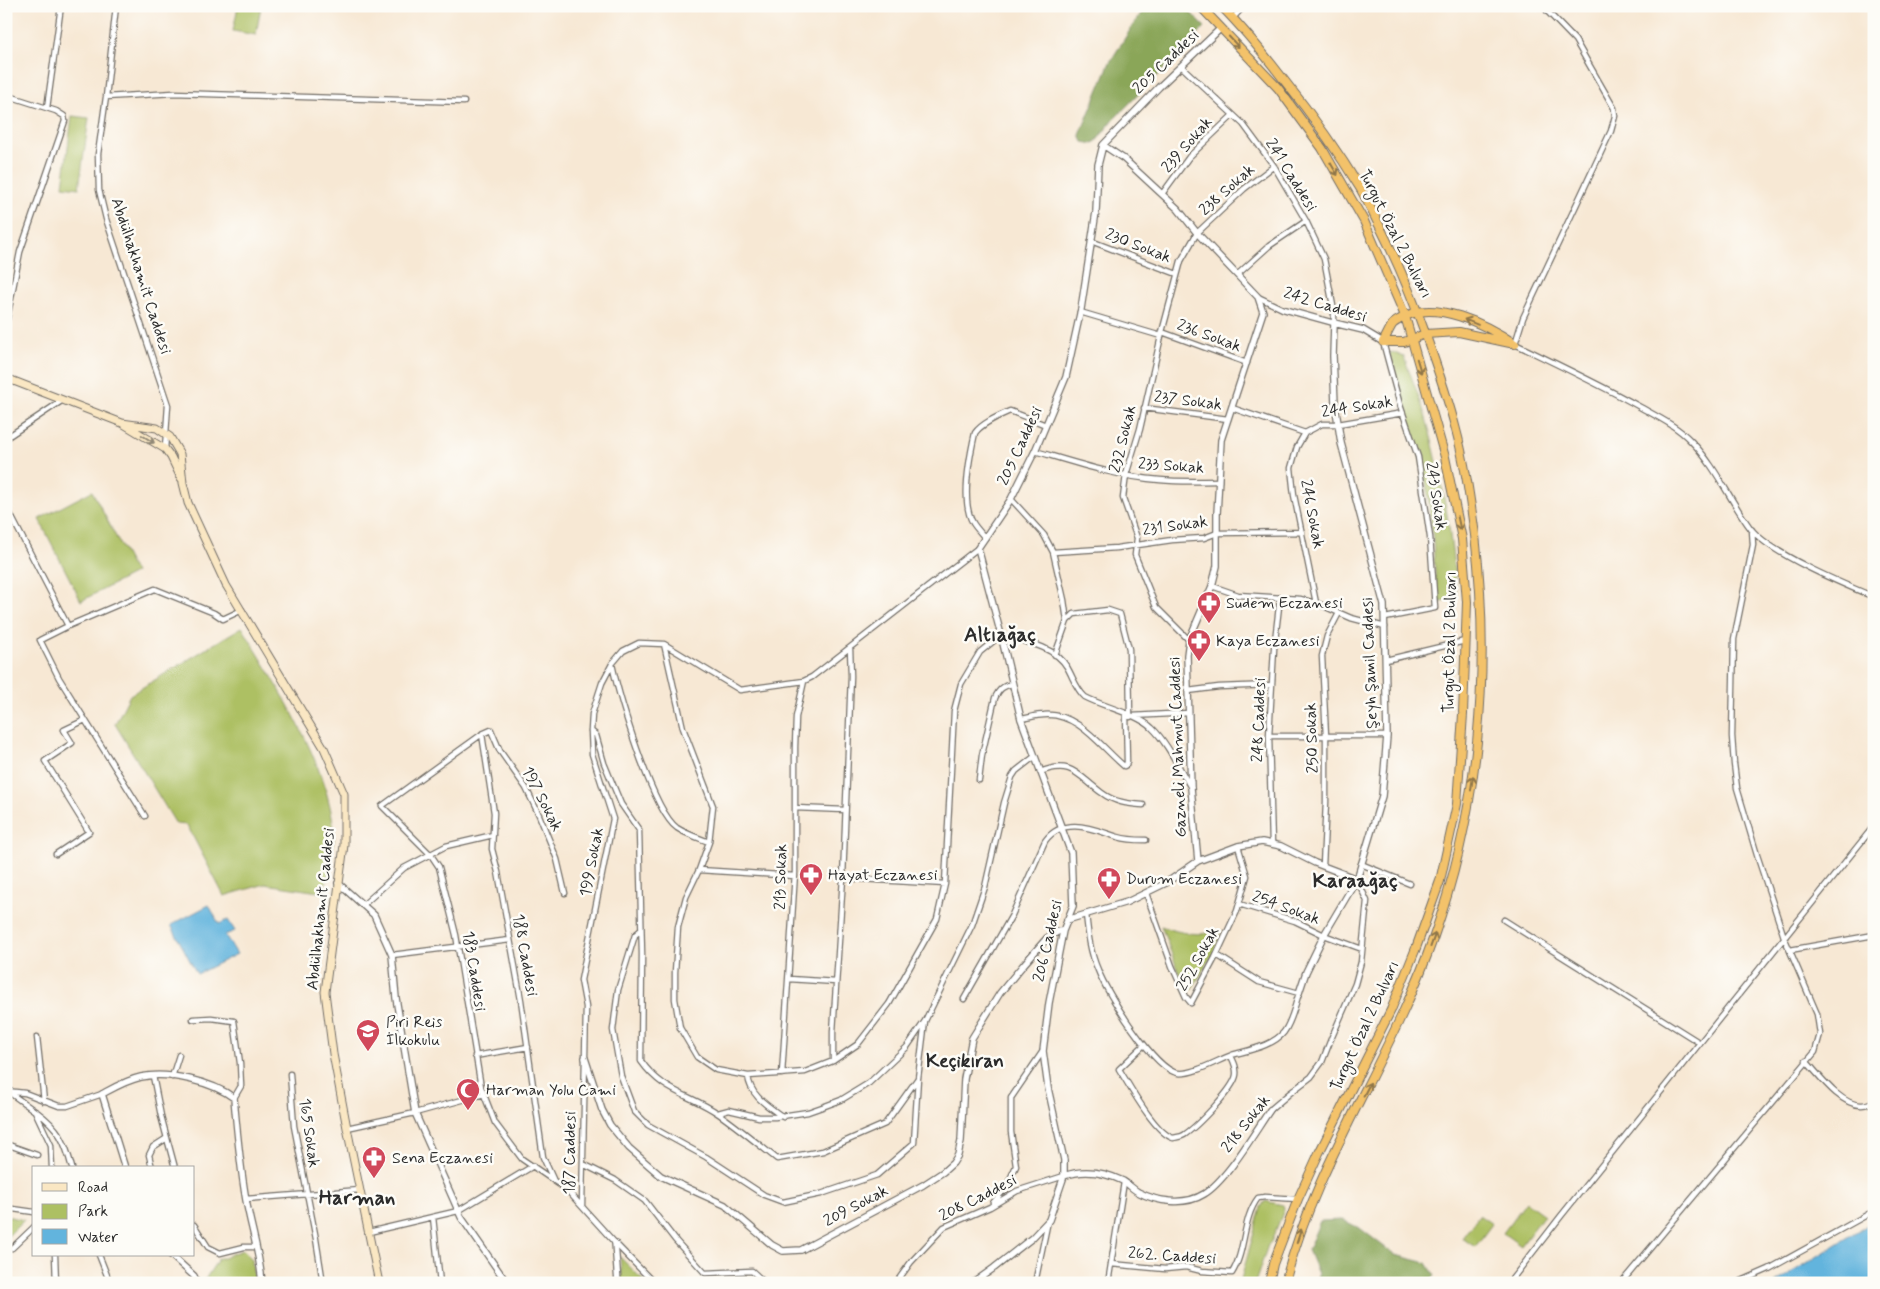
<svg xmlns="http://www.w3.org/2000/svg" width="1880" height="1289" font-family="Mynerve,sans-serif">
<rect width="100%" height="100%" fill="#fdfcf7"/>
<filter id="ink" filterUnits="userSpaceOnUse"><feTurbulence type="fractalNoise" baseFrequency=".02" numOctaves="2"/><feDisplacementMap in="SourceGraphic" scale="10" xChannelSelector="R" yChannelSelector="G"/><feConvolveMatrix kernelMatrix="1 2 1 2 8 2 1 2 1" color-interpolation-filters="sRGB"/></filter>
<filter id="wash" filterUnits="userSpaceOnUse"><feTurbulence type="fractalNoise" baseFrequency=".0096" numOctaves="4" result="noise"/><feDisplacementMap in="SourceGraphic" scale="20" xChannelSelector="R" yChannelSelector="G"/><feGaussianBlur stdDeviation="1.12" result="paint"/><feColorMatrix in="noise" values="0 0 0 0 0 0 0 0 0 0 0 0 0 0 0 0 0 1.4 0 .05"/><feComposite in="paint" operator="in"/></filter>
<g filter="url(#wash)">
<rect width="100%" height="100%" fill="#f7e8d4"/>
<!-- green -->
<path fill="#adc063" stroke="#6c7647" d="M238,6h23l-5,29 -23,-4z
M72,116l17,2 -10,70 -16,-2z
M1392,352l12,5c7,20 16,41 22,61 17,60 26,120 31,181l-20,4c-3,-41 -4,-84 -12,-125 -9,-42 -24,-83 -36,-124z
M92,491l43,82 -54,28 -42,-82z
M242,627c35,58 86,137 92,204 1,9 -2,18 -3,27 -2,15 -1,22 -12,34l-54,-8 -41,12 -37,-71 -11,-1 -61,-100 15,-29z
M1161,926c20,8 39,10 60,5l-9,25 -20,33 -4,1 -3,-1z
M1265,1201l18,4 1,5 -13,32 -3,3 -13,38h-15l21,-76z
M1526,1202l18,13 -23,31 -18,-13z
M1479,1215l13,9 -17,23 -13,-9z
M6,1216l18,4 -18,18z
M243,1250l9,9 2,24h-48l-2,-2 15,-23h5l9,-5z
M620,1257l26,26h-24z"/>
<!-- forest -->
<path fill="#8aa659" stroke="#5a6842" d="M1147,6h37l21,21 -92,93 -19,24 -11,-2 -3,-7 30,-73 25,-40z
M1343,1220l18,9 34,26 32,8 8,13 -7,7h-111l1,-9 -10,-24 12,-29z"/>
<!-- water -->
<path fill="#62b4dd" stroke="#467084" d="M209,905l10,19 9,-4 7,11 -10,4 12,19 -40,20 -26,-49z
M1874,1221v62h-99z"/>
</g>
<g filter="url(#ink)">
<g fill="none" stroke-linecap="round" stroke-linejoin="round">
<!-- minor casing -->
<g stroke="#726d66" stroke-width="7">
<path id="minor" d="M116,6l-10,91 -8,57 1,36 7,29 62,186 -3,44
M1545,6l2,5 28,29 39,68 1,8 -4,15 -88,187 -8,26c42,20 84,40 125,63 18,10 37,19 51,34 25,25 39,60 60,88 20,25 92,55 123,68
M1233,18l11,-12
M1181,66l62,58 31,42 32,55 18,38 10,52v12l-51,-14 -25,-12
M6,95l50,16 8,5 1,5 -45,131 -14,72
M106,97l68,-4 290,9
M47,108l14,-102
M1162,194l27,-37 44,-42
M1091,241l86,33
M1237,275l32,-29 37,-25
M1080,312l81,24
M1162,332l85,31
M1383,342l17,63 18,52 12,80 5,71 -50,10
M1144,408l84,11
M1232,408l73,25
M6,438l57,-38
M1035,451c41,12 83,26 125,29 20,2 39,1 59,1
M1011,499l33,36 9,17 11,48 3,21 -12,34
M6,506l62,120 87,-37 59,24 9,6 19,-9
M985,538c-4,-5 -9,-10 -12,-15 -13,-21 -3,-68 2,-90 7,-10 24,-17 35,-22l36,14
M1053,552l64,-4 55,-8 32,-2 13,-5 85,-1
M1212,586l26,9 62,4 19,5 32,14 34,9
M1316,603l-22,-108 -3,-27 6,-21 8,-14 17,-9h16l65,-11
M1067,621l7,-7 34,-4 12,4 9,35 1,68
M68,626l-28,14 19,38 86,138
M1189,640l-33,-33 -21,-52 2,-17 -14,-40 3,-23 14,-46 22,-97 19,-71 16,-28 47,-44 30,-23
M664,644l19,84 30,78 -4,36 -10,28 -13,27 -8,30 -3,45v27l5,29 17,29 19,13 32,6 57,-4 28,-11 25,-17 31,-40 48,-85 8,-35 9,-173 7,-27 19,-32 21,-17c22,6 54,11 66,32 6,10 9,22 18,30 19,10 53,17 67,31 15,14 27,40 38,58
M1386,660l79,-19
M612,664c7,32 40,146 65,164 9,6 22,10 32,14
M1188,691l31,-4 53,-2
M1132,716l57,-3
M1021,719c7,-1 15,-4 23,-4 34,-3 57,32 80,51l2,-1 1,-3 -1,-48
M591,731l5,4 8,28 17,41 18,26 3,124 -1,107c22,32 49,33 78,53 20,14 39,30 58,45l46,-8 62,-27 33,-46
M482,734l12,79 -2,36 6,23 23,128 22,157 10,22
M1269,736h118
M1040,772c32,-13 38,4 62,21 12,9 26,11 41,12
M979,780l3,-25 13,-57c4,-9 8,-12 17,-14
M795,808l50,2
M1272,844l-3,-108 5,-87 6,-51
M56,854l33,-22 -44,-71 27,-18 -8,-13 21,-10
M1361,864l49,20
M1323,866l3,-64v-66l-4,-80 5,-20 12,-23
M699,870l96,6
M843,878l102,6
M565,893l-8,-34 -18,-44 -13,-27 -26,-37 -9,-21 -9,4 -100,72 49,49 8,12 17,68 25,152 14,36 27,36 44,30 49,54 39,40
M1146,893l26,73 14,31 5,6 24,-45 22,-47 10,-35 -9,-30
M1239,904l56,17 29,14 38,14
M363,905l41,-37 42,-22 47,-11
M1086,914c2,19 4,38 12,56 8,22 57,101 80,103 15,2 40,-13 54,-18 17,-5 41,-9 52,-23 8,-11 11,-27 15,-39l-40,-11 -42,-27
M1504,920l196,123
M641,930l-6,5 -17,55 -5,40 8,46 13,35 14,14 58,32 58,38 19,7 38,-8 56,-19 37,-32 4,-65 7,-57
M1790,950l84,-15
M392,955l118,-15
M789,979l47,3
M964,999l48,-84 33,-74c19,-26 50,-11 73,-4 9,3 19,3 28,3
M193,1019l18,-1 23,3 6,42 1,23 -7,12
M37,1037l7,64
M1144,1045l-25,24c10,16 36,64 54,69 4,-1 8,-1 11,-3 12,-8 50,-46 52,-60 1,-7 -2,-13 -5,-19
M475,1056l53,-9
M833,1061v-29l10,-154 8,-202 -1,-28
M1806,1061c13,14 35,45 56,44 4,0 8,-2 12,-3
M290,1074l4,52 22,113 7,44
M782,1074l13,-201v-126l1,-30 8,-36
M153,1076l8,40 14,52
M748,1076c2,20 20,30 35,41
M172,1077l7,-22
M6,1091l19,2 34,13h8l35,-12
M10,1093l25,18 16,34 1,23
M1270,1110l20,-17 21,-16 11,-15 9,-23 24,-55 6,-22 6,-61 -10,-22
M37,1112c22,16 28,29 35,56
M718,1113l11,-3 30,7h16l33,-5 17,-6 16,-6 28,-17 38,-36 18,-26 47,-96 13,-38 19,-84 8,-26 4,-6 18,-14
M347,1128l68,-15 69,-19
M6,1144l31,11
M583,1164l32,16 30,21 31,40 29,32 47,-2 13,12
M152,1168l-3,-13 4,-8 14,-9
M246,1199l114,-9
M993,1203l14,-17 9,-20 -5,-34v-34l32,-47
M582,1206l4,-199 -5,-27 32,-161 -21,-65 -1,-23 1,-17 10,-31 10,-19 11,-13 16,-8 25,1 76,46 64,-9 8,-4 166,-129
M6,1208l28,4
M433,1217l7,66
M194,1225l14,22 12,6 24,-6h11
M369,1232l89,-21 75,-45
M6,1249l6,-1 22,-21
M55,1255l1,28
M99,1255l11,28
M1111,1264l54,5 21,-2 16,4 30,2c14,-22 10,-54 26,-75l7,-1 33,2
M896,1283l15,-21 33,-35 46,-20 27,-16 47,-15
M1035,1283l13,-62
M1108,1283l16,-101
M1509,1283l52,-67 313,-390
M1621,1283l194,-231 5,-18 -3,-20 -33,-77 -27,-82 -20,-67 -3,-24 -2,-28 2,-97 19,-94 -1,-15
M1737,1283l32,-14 105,-58"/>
</g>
<!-- tertiary casing -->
<g stroke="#726d66" stroke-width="8">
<path id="tertiary" d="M1103,145l21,14 54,50 19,24 61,64 5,15 -42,128 -4,74v52l-5,20 -23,54 -2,15 4,133 7,73
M338,883l36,32 18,40 4,43 19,115 46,104 46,66
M1067,920l60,-18 39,-19 32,-22 40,-15 24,-4 19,4 34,17 42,16
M1299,993l7,-21 18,-37 33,-56 25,-83 5,-60 -3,-131 -43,-162 -6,-39 -2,-48 1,-33 29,7 20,12
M585,1058l17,52 8,15 19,23 32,28 64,29 47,40 11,6 18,-1 122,-65 20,-13 10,-9 5,-8 3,-14 3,-62 8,-41 28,-45 24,-29 23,-26 12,-7h4
M125,1168l-23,-74c13,-7 25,-14 39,-17 27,-6 72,5 93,21 3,34 6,68 12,102 5,28 14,55 16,83
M1064,1176c19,-7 40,-4 59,5 5,3 10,8 15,11 19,10 47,14 66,2 23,-14 50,-61 66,-84
M615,1243l3,40
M171,1255l23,21 3,7
M973,1283l21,-15 38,-30 17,-18 15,-44v-16l-16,-72 -5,-37 6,-48 14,-72 10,-25 -2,-53 -50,-134 -20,-84 -23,-87 33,-49 24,-48 31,-74 15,-68 15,-97 2,-47 5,-20 56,-58 62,-59"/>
</g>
<!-- secondary casing -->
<g stroke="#726d66" stroke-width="9">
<path id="secondary" d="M6,378l116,45 43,26 6,8 10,21
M122,423l35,5 13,9 10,17 3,29 5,20 38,82 98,163 20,46v51l-19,147 8,62 14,74 32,155"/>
</g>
<!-- trunk casing -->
<g stroke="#726d66" stroke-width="10">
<path id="trunk" d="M1200,6l78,82 44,60 42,73 41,95 40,141 17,82 5,63 -4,112 -6,90 -17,77 -24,67 -25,62 -72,143 -21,46 -25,65 -4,19
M1221,6c23,23 43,48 63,74 28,35 53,70 76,108 7,12 13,25 19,37 18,36 33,71 46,108 11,31 22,62 30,93 10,36 15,73 20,109 16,136 4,275 -42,404 -41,118 -117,222 -148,344
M1383,342c3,-5 6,-12 9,-17 2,-3 7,-5 10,-7 32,-20 85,7 113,26
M1383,342h21l21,-8 34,-2 51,11"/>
</g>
<!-- minor -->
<use href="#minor" stroke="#fff" stroke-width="4.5"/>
<!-- tertiary -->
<use href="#tertiary" stroke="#fff" stroke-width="5.5"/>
<!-- secondary -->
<use href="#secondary" stroke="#fae7c3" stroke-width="7"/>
<!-- trunk -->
<use href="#trunk" stroke="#f3c26a" stroke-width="8"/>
</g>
<!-- one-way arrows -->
<defs><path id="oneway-shaft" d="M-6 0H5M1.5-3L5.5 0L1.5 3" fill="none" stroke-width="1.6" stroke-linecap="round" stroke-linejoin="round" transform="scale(1.25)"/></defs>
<g stroke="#8f764a">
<use href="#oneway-shaft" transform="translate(1234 42) rotate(47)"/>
<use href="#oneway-shaft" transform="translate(1334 169) rotate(60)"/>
<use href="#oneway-shaft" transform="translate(1471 322) rotate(-158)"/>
<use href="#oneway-shaft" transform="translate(1419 366) rotate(73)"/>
<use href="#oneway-shaft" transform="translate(1459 523) rotate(78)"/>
<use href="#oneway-shaft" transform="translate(1472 783) rotate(-82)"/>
<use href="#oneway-shaft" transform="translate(1433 940) rotate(-70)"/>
<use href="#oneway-shaft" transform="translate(1367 1089) rotate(-63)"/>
<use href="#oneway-shaft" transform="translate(1299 1236) rotate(-72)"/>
</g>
<use stroke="#928977" href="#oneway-shaft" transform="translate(148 439) rotate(32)"/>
</g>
<!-- icons -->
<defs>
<g id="pharmacy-pin" transform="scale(1.25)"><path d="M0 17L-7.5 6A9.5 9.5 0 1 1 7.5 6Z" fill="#d1495b" stroke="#fdfcf7"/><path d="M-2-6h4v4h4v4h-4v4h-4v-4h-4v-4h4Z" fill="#fff"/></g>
<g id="school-pin" transform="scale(1.25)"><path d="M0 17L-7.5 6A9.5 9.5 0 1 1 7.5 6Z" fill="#d1495b" stroke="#fdfcf7"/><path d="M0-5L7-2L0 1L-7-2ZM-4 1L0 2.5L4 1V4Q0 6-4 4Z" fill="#fff"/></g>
<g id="mosque-pin" transform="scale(1.25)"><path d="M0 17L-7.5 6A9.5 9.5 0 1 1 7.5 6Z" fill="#d1495b" stroke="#fdfcf7"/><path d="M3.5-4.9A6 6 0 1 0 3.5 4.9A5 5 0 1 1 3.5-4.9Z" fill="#fff"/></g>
</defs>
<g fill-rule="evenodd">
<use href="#pharmacy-pin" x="1209" y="603"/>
<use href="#pharmacy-pin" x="1199" y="641"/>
<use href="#pharmacy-pin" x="811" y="875"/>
<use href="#pharmacy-pin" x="1109" y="879"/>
<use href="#school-pin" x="368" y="1031"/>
<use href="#mosque-pin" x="468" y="1090"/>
<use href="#pharmacy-pin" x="374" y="1158"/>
</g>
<g text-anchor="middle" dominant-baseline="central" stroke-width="5" stroke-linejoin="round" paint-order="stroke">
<!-- street labels -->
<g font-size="16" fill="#2b2b2b" stroke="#fdfcf7">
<text transform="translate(1166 62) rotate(-44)">205 Caddesi</text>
<text transform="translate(1187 145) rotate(-49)">239 Sokak</text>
<text transform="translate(1291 175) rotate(58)">241 Caddesi</text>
<text transform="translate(1227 190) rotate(-42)">238 Sokak</text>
<text transform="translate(1395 234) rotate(63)">Turgut Özal 2 Bulvarı</text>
<text transform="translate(1138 246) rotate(21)">230 Sokak</text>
<text transform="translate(141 276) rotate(72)">Abdülhakhamit Caddesi</text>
<text transform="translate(1325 305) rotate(17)">242 Caddesi</text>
<text transform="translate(1209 336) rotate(20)">236 Sokak</text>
<text transform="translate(1188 401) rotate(7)">237 Sokak</text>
<text transform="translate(1357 407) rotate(-9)">244 Sokak</text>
<text transform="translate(1123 439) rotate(-76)">232 Sokak</text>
<text transform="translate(1020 446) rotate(-65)">205 Caddesi</text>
<text transform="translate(1171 466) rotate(4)">233 Sokak</text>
<text transform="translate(1436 496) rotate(81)">243 Sokak</text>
<text transform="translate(1312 514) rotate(79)">246 Sokak</text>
<text transform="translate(1175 526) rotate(-8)">231 Sokak</text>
<text transform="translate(1450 642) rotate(-89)">Turgut Özal 2 Bulvarı</text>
<text transform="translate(1370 663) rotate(-92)">Şeyh Şamil Caddesi</text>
<text transform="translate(1259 720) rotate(-88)">248 Caddesi</text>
<text transform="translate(1312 738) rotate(-92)">250 Sokak</text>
<text transform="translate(1178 747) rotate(-92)">Gazneli Mahmut Caddesi</text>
<text transform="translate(542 799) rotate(63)">197 Sokak</text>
<text transform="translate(592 862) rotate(-79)">199 Sokak</text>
<text transform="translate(781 877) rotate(-89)">213 Sokak</text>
<text transform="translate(1286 908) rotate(20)">254 Sokak</text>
<text transform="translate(321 909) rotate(-84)">Abdülhakhamit Caddesi</text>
<text transform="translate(1048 941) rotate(-77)">206 Caddesi</text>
<text transform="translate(525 955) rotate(80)">188 Caddesi</text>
<text transform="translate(1198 959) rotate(-61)">252 Sokak</text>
<text transform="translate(474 971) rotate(81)">183 Caddesi</text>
<text transform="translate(1365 1026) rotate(-65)">Turgut Özal 2 Bulvarı</text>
<text transform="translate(1246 1124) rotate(-52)">218 Sokak</text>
<text transform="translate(309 1133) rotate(82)">165 Sokak</text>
<text transform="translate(570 1153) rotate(-89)">187 Caddesi</text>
<text transform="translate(978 1198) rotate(-27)">208 Caddesi</text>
<text transform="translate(856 1206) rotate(-28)">209 Sokak</text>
<text transform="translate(1172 1256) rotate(4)">262. Caddesi</text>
</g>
<!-- poi labels -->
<g font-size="16" fill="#2b2b2b" stroke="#fdfcf7" text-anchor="start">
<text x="1226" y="603">Sudem Eczanesi</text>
<text x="1216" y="641">Kaya Eczanesi</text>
<text x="828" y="875">Hayat Eczanesi</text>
<text x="1126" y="879">Durum Eczanesi</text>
<text x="386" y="1022">Piri Reis<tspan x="386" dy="18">İlkokulu</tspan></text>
<text x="486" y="1090">Harman Yolu Cami</text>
<text x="392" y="1158">Sena Eczanesi</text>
</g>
<!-- quarter labels -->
<g font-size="19" font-weight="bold" fill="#2b2b2b" stroke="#fdfcf7">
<text x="965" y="1061">Keçikıran</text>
</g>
<!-- district labels -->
<g font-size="21" font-weight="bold" fill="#2b2b2b" stroke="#fdfcf7">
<text x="1000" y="635">Altıağaç</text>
<text x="1355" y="881">Karaağaç</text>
<text x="357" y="1198">Harman</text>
</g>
</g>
<!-- margin -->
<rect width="1880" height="1289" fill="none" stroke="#fdfcf7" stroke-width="25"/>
<!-- legend -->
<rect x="32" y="1166" width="162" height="90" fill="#fdfcf7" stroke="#a9a8a5"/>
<rect x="42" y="1183" width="25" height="8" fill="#fae7c3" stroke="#a9a8a5"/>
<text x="78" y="1192" font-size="15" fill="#2b2b2b">Road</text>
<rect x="42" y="1204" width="25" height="15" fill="#adc063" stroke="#a9a8a5"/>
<text x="78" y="1216" font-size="15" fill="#2b2b2b">Park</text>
<rect x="42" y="1229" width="25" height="15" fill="#62b4dd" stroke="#a9a8a5"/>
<text x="78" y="1242" font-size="15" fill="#2b2b2b">Water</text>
</svg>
